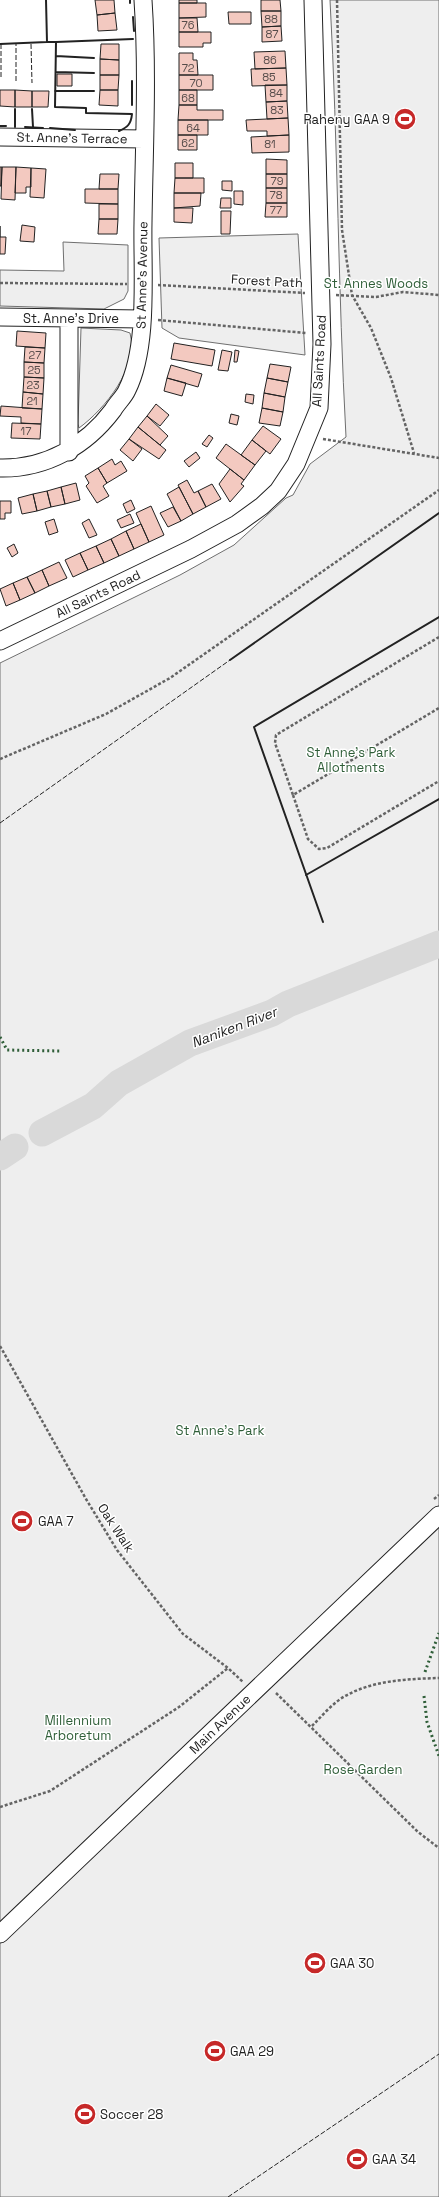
<svg xmlns="http://www.w3.org/2000/svg" width="439" height="2197" font-family="'Space Grotesk',sans-serif">
<rect width="100%" height="100%" fill="#fff"/>
<!-- green -->
<path fill="#eee" stroke="#6f6f6f" d="M330,0h109v2197h-439v-1534l180,-88 54,-30 52,-47 7,-3 17,-31 36,-27c-8,-146 -8,-291 -16,-437z
M298,234l7,121 -126,-17 -17,-10 -3,-90z
M63,242l65,3v46l-4,8 -20,10 -104,-3v-36l64,1z
M81,328l40,2 9,3c9,34 -25,76 -51,95l-1,-4z"/>
<g fill="none" stroke-linecap="round" stroke-linejoin="round">
<!-- river -->
<path stroke="#d9d9d9" stroke-width="27" d="M42,1133l51,-27 26,-23 71,-40 82,-30 16,-9 151,-60
M0,1157l15,-10"/>
</g>
<!-- building -->
<path fill="#f3c9c0" stroke="#222" d="M95,0h19l1,13 -18,2z
M179,0h18v3h-18z
M261,0h19l1,11h-20z
M179,3h27v14l-27,1z
M261,11h20v15l-19,1z
M228,12h23v12h-22z
M115,13l2,17 -19,1 -1,-16z
M179,18h18l1,14h-19z
M281,26l1,15 -20,1v-15z
M179,32h32v11h-8v4h-24z
M101,44h18v16l-19,-1z
M285,51l1,17 -31,1 -1,-17z
M179,53h14v7h4l1,15h-19z
M100,59l19,1v15h-19z
M286,68l1,17 -35,1 -1,-17z
M57,74h15v12h-15z
M100,75h19l-1,15h-18z
M179,75h34v15h-34z
M265,85h22v16l-21,1z
M0,90h15v17l-15,-1z
M15,90l17,1v16h-17z
M100,90h18v16l-19,-1z
M179,90h18v15h-18z
M32,91h17l-1,16h-16z
M287,101l1,17 -21,1 -1,-17z
M179,105h18v5h26v10h-45z
M288,118l1,17 -22,1v-5h-20l-1,-11z
M178,120h30v15h-30z
M178,135h19v15h-19z
M289,135v17l-37,1 -1,-16z
M266,159l21,1v14h-21z
M175,163h18v15h-18z
M0,167h2l-1,19h-1z
M2,167h14l-1,33 -14,-1z
M16,167l15,1v19h-5v6h-11z
M31,168l15,1 -2,29 -14,-1z
M100,174h19l-1,15h-19z
M266,174h21v14h-21z
M175,178h29v15h-30z
M222,181h10v10l-10,-1z
M266,188h21v15h-21z
M85,189h33v15l-33,-1z
M234,191h9v14l-9,-1z
M174,193h27l-1,13 -26,2z
M221,198h10v10h-11z
M266,203h21v14h-22z
M99,204h19v15h-19z
M174,208h19l-1,15 -18,-1z
M221,211h10l-1,23h-9z
M99,219h19l-1,15h-19z
M22,225l13,2 -1,15 -14,-1z
M0,226v11h6l-1,17h-5z
M17,331l29,2 -1,15 -29,-2z
M174,343l41,7 -3,16 -41,-7z
M25,347l20,1 -1,15 -20,-1z
M222,350l10,2 -4,19 -10,-1z
M235,350l4,1 -2,11h-3z
M24,362l20,1v15l-20,-1z
M270,364l21,3 -3,15 -21,-4z
M171,365l31,9 -4,13 -31,-9z
M24,377l20,1 -1,16 -20,-2z
M167,378l19,5 -4,13 -18,-5z
M267,378l21,4 -3,15 -21,-4z
M23,392l20,2 -1,15 -20,-1z
M264,393l21,4 -2,15 -21,-4z
M246,394l8,1 -1,9 -8,-2z
M156,404l13,11 -9,11 -13,-10z
M1,406l41,3 -1,15 -20,-1v-6l-21,-1z
M262,408l21,4 -3,14 -21,-3z
M231,414l8,2 -2,9 -8,-2z
M147,416l21,20 -8,9 -22,-18z
M12,423l29,1 -1,15 -29,-1z
M263,426l18,13 -11,15 -18,-14z
M138,427l28,23 -7,9 -30,-20z
M209,435l4,3 -6,9 -5,-3z
M129,439l13,10 -9,12 -13,-11z
M252,440l14,11 -11,14 -14,-10z
M226,444l29,21 -11,15 -28,-22z
M196,452l4,6 -11,9 -5,-6z
M112,459l3,6 6,-4 6,10 -20,12 -9,-15z
M98,468l9,15 -4,3 6,10 -12,7 -11,-17 3,-3 -4,-7z
M230,469l14,11 -3,4 3,2 -14,16 -11,-18z
M187,480l7,13 4,-2 8,16 -13,7 -15,-29z
M76,483l4,17 -15,4 -4,-17z
M212,484l9,15 -15,8 -8,-16z
M61,487l4,17 -14,3 -4,-16z
M179,487l14,27 -12,7 -14,-27z
M47,491l4,16 -14,4 -4,-17z
M33,494l4,17 -15,3 -4,-16z
M131,500l4,9 -8,4 -4,-9z
M0,501h11v12h-6v6h-5z
M151,506l13,29 -15,7 -13,-29z
M173,507l8,14 -13,6 -8,-14z
M130,514l4,9 -13,5 -4,-8z
M54,519l4,13 -9,3 -4,-13z
M89,519l8,16 -8,3 -7,-15z
M141,524l8,18 -15,7 -8,-18z
M126,531l8,18 -15,7 -8,-17z
M111,539l8,17 -15,7 -8,-17z
M14,544l4,9 -6,4 -5,-9z
M96,546l8,17 -16,7 -8,-17z
M80,553l8,17 -15,7 -8,-17z
M59,562l8,16 -18,8 -7,-16z
M42,570l7,16 -14,7 -8,-16z
M27,577l8,16 -15,7 -7,-17z
M13,583l7,17 -14,6 -6,-17z"/>
<g fill="none" stroke-linecap="round" stroke-linejoin="round">
<!-- minor casing -->
<g stroke="#222" stroke-width="19">
<path id="minor" d="M0,137l144,2
M0,317l141,2
M69,452v-133
M0,468c46,1 86,-22 113,-58 4,-7 11,-13 14,-20 22,-44 15,-118 16,-167 1,-74 5,-149 0,-223
M0,641l191,-92 46,-25 25,-18 16,-15 18,-27 23,-56 3,-64 -9,-344
M0,1934l439,-419"/>
</g>
<!-- path -->
<path stroke="#646464" stroke-width="2.5" stroke-dasharray="3 2" stroke-linecap="butt" d="M337,0l5,230 10,65 19,33 20,50 23,75
M0,283l127,1
M158,285l147,8
M336,295l40,2 27,-5 36,3
M158,320l148,13
M323,439l116,19
M439,637l-163,98 -1,8 18,52 146,-87
M0,759l106,-45 64,-36 269,-188
M293,795l15,44 11,10 8,-1 112,-67
M0,1346l86,153 31,51 66,84 45,34 15,14
M434,1499l5,-4
M276,1693l142,139 21,16
M312,1726c11,-11 22,-25 37,-32 27,-14 60,-15 90,-16
M0,1807l50,-16 129,-84 49,-39"/>
<!-- minor -->
<use href="#minor" stroke="#fff" stroke-width="17"/>
<!-- hedge -->
<path stroke="#2f5e38" stroke-width="3" stroke-dasharray="2 3" stroke-linecap="butt" d="M0,1037l7,13 53,1
M425,1672l14,-39
M424,1696l3,26 12,34"/>
<!-- fence -->
<path stroke="#222" stroke-width="1" stroke-dasharray="5 2" stroke-linecap="butt" d="M1,44v34
M31,44l1,39
M16,81v-38
M0,823l230,-163
M228,2197l211,-143"/>
<!-- wall -->
<path stroke="#222" stroke-width="2" d="M130,0v3
M133,17l1,14
M47,42h9l-1,65 31,1v5l46,1c-1,10 -4,13 -13,17
M56,42l77,-3
M0,44l47,-2 -1,-42
M56,56l38,2
M56,72l38,1
M55,91h39
M132,105v-24
M32,109l1,18
M0,126h6
M15,127v-18
M25,127l18,1
M50,128l25,2
M230,660l209,-147
M306,875l133,-76
M323,922l-69,-195 185,-110"/>
</g>
<!-- icons -->
<defs>
<g id="stadium-disc" transform="scale(1.15)"><circle r="9.5" fill="#c62828" stroke="#fff"/><path d="M0-5a6.5 5 0 1 0 0 10a6.5 5 0 1 0 0-10ZM-3.5-1.8h7v3.6h-7Z" fill="#fff"/></g>
</defs>
<g fill-rule="evenodd">
<use href="#stadium-disc" x="405" y="119"/>
<use href="#stadium-disc" x="22" y="1521"/>
<use href="#stadium-disc" x="315" y="1963"/>
<use href="#stadium-disc" x="215" y="2051"/>
<use href="#stadium-disc" x="85" y="2114"/>
<use href="#stadium-disc" x="357" y="2159"/>
</g>
<g text-anchor="middle" dominant-baseline="central" stroke-width="3" stroke-linejoin="round" paint-order="stroke">
<!-- number labels -->
<g font-size="11" fill="#564c4a">
<text x="271" y="19">88</text>
<text x="188" y="25">76</text>
<text x="272" y="34">87</text>
<text x="270" y="60">86</text>
<text x="188" y="68">72</text>
<text x="269" y="77">85</text>
<text x="196" y="83">70</text>
<text x="276" y="93">84</text>
<text x="188" y="98">68</text>
<text x="277" y="110">83</text>
<text x="193" y="128">64</text>
<text x="188" y="143">62</text>
<text x="270" y="144">81</text>
<text x="277" y="181">79</text>
<text x="276" y="195">78</text>
<text x="276" y="210">77</text>
<text x="35" y="355">27</text>
<text x="34" y="370">25</text>
<text x="33" y="385">23</text>
<text x="32" y="401">21</text>
<text x="26" y="431">17</text>
</g>
<!-- poi labels -->
<g font-size="13" fill="#222" stroke="#fff" text-anchor="start">
<text x="390" y="119" text-anchor="end">Raheny GAA 9</text>
<text x="38" y="1521">GAA 7</text>
<text x="330" y="1963">GAA 30</text>
<text x="230" y="2051">GAA 29</text>
<text x="100" y="2114">Soccer 28</text>
<text x="372" y="2159">GAA 34</text>
</g>
<!-- street labels -->
<g font-size="13" fill="#222" stroke="#fff">
<text transform="translate(72 138) rotate(1)">St. Anne's Terrace</text>
<text transform="translate(142 275) rotate(-89)">St Anne's Avenue</text>
<text transform="translate(267 281) rotate(3)">Forest Path</text>
<text x="71" y="318">St. Anne's Drive</text>
<text transform="translate(319 361) rotate(-87)">All Saints Road</text>
<text transform="translate(98 594) rotate(-26)">All Saints Road</text>
<text transform="translate(116 1528) rotate(57)">Oak Walk</text>
<text transform="translate(220 1724) rotate(-44)">Main Avenue</text>
</g>
<!-- park labels -->
<g font-size="13" fill="#2f5e38" stroke="#fff">
<text x="376" y="283">St. Annes Woods</text>
<text x="351" y="752">St Anne's Park<tspan x="351" dy="15">Allotments</tspan></text>
<text x="220" y="1430">St Anne's Park</text>
<text x="78" y="1720">Millennium<tspan x="78" dy="15">Arboretum</tspan></text>
<text x="363" y="1769">Rose Garden</text>
</g>
<!-- water labels -->
<g font-size="14" font-style="italic" fill="#222" stroke="#fff">
<text transform="translate(234 1027) rotate(-21)">Naniken River</text>
</g>
</g>
</svg>
